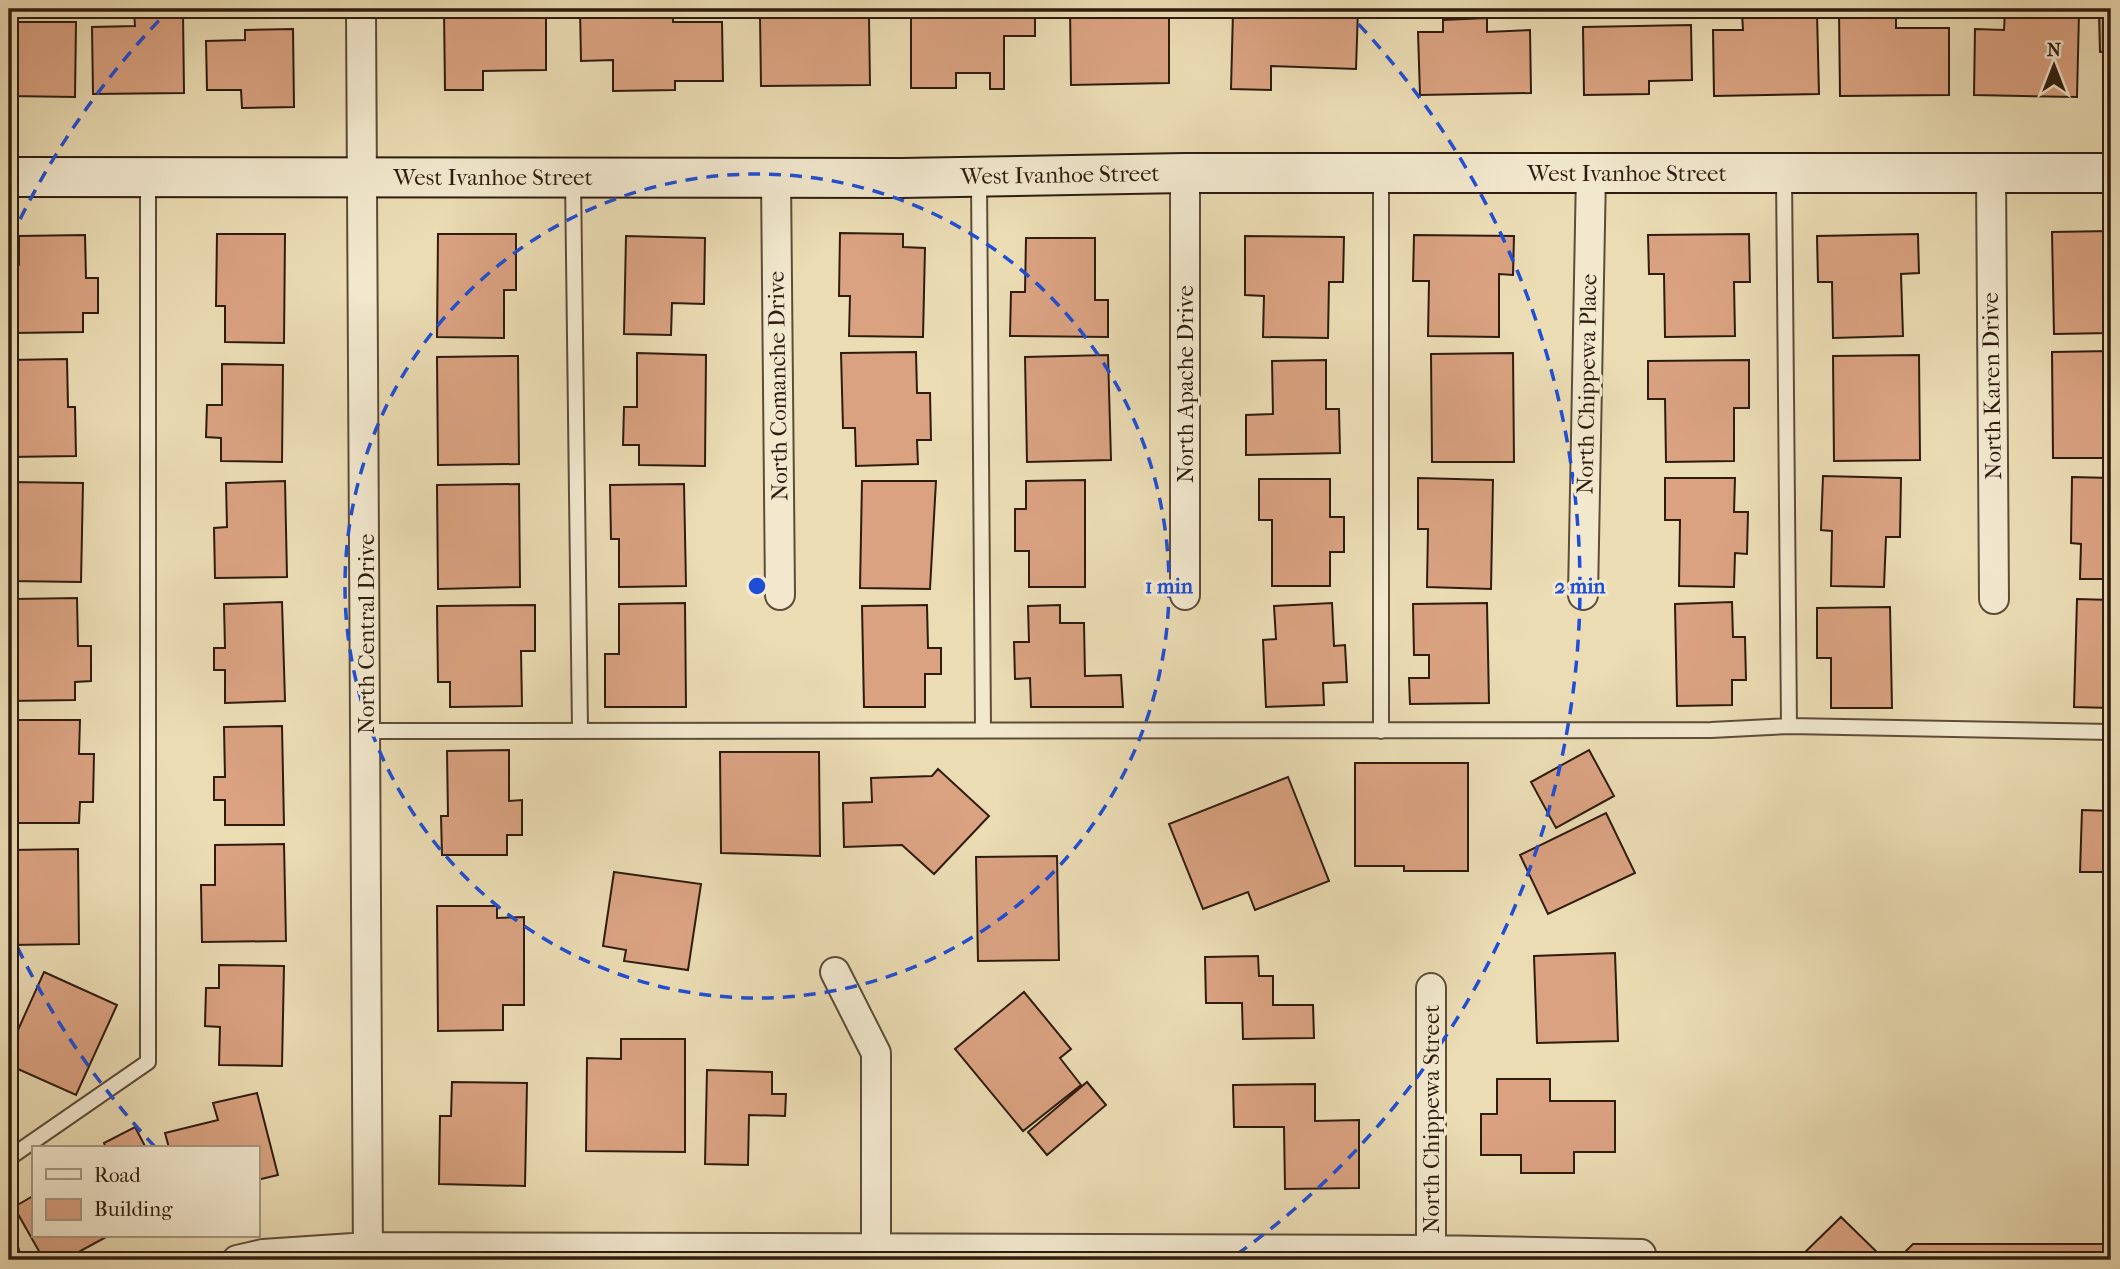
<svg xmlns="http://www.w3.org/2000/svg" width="2120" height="1269" font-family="'IM FELL French Canon',serif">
<rect width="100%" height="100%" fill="#ebdcb4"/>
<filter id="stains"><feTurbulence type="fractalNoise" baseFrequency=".00286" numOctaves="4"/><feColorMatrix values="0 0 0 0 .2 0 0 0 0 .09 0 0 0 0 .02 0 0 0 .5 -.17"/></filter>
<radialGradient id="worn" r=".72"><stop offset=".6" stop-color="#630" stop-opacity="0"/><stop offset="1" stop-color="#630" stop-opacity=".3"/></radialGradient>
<!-- building -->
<path fill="#daa281" stroke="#2e1c0f" stroke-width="2" d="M444,9h102v61l-63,1v19h-38z
M580,9h93v13h49l1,59h-48v9l-62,1v-31l-32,1z
M780,9h43v9h46l1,67 -109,1 -1,-70h20z
M911,9h124v27h-31v53h-14v-16h-34v15h-45z
M1070,9h99v74l-98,2z
M1295,9h63l-2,60 -85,-3v24l-40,-1 2,-77 62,1z
M1839,9h24v4l33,-1v16h53v67l-109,1z
M2005,11l74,2 -2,84 -103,-2 1,-66 29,1z
M2111,12v39l-11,1 -1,-39z
M134,13h49l1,80 -91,1 -1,-67 43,-1z
M1817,13l2,81 -105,2 -1,-66h30l-1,-16z
M1487,18v14l43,-2 1,63 -111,2 -2,-63h25v-12z
M9,22h67l-1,75 -66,-1z
M1691,25l1,55 -43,1v13l-65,1 -1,-68z
M293,29l1,78 -52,1 -1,-18h-34l-1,-49 39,-1v-10z
M2111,231v102l-57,1 -2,-102z
M840,233l63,1v13l22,1 -2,89 -74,-1 1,-40h-11z
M217,234h68l-1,109 -59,-1v-36h-9z
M438,234h78v56h-12v48l-67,-1z
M1749,234l1,48h-16l1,54 -70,1 -1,-63h-15l-1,-39z
M1918,234l1,39 -18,1 2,62 -70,2 -1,-56h-14l-1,-46z
M85,235l1,43h12v35h-15v19l-70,1 -1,-67 7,-1v-29z
M1414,235l100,1 -1,39 -14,-1v63l-71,-1 1,-55h-16z
M626,236l79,2 -1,66 -32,-1 -1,32 -47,-1z
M1245,236l99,1 -1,45h-14l-1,56 -65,-1 1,-41 -19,-1z
M1026,238h69v62h13v37l-98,-1 1,-44h14z
M2111,351v107h-58l-1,-106z
M916,352l1,41h13l1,47h-14l1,24 -62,2 -1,-38h-12l-2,-75z
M637,353l69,2 -1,111 -66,-1v-20h-16l1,-38h13z
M1513,353l1,109h-82l-1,-108z
M1108,355l3,105 -84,2 -2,-105z
M1919,355l1,105 -86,1 -1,-105z
M518,356l1,108 -81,1 -1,-108z
M67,359l1,48h7l1,49 -67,1v-97z
M1326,360v49h13l1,44 -94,2v-40l27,-1 -1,-53z
M1749,360v48h-15v53l-68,1 -1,-63h-17v-38z
M222,364l61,1 -1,97 -61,-1v-23l-15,-1 1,-32h15z
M1823,476l78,2 -1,59h-14l-2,50 -53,-1 1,-55 -11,-1z
M2072,477l39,1v101h-31l1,-35 -10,-1z
M1418,478l75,2 -2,109 -64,-2 1,-58h-10z
M1665,478h70l-1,34h14l-1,42 -12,-1 -1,34 -55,-1 1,-66h-15z
M1259,479h71v38h14v35h-14v34h-58v-66h-13z
M1085,480v107h-56v-36h-14v-42h11v-28z
M285,481l2,96 -72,1 -1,-50 13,-1 -1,-44z
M862,481h74l-6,108 -70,-1z
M9,482l74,1 -2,99 -72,-1z
M519,484l1,103 -82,2 -1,-104z
M684,484l2,102 -67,1v-48h-8l-1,-54z
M77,598l1,48h13v35l-16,1v18l-66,1v-66h5v-36z
M2077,599l34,1v108l-37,-1z
M282,602l3,99 -60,2v-33h-11v-22h11l-1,-44z
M1732,602l1,35h12l1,43h-14v25l-55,1 -2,-102z
M685,603l1,104h-81v-53h14v-50z
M1332,603l2,43 11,-1 2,37 -24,1 1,22 -58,2 -3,-67 13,-1 -2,-33z
M1487,603l2,100 -79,1 -1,-26h20v-23h-15l-1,-51z
M535,605v46h-14l1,55 -72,1v-25h-12l-1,-76z
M927,605l1,43h13v26h-16v33h-61l-2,-101z
M1060,605v18h24l1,53 36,-1 2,32h-92l-1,-29 -15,1 -1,-37h15l-1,-36z
M1890,607l2,101h-61v-50h-14v-50z
M9,720h71l-1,34h15l-1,48h-13l-1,21h-70z
M282,726l2,99h-59v-25h-11v-23h11l-1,-50z
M509,750v51l13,-1v35h-15v20h-65l-1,-39h7l-1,-65z
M1589,750l25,46 -58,32 -25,-46z
M720,752h99l1,104 -99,-3z
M1355,763h113v108h-64v-5h-49z
M938,769l51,47 -55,58 -32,-29 -58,2 -1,-44 29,-1 -1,-24 61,-2z
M1288,777l41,104 -74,29 -7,-18 -45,17 -34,-85z
M2082,810l29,1v61h-31z
M1606,813l29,60 -87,41 -28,-59z
M284,844l2,97 -84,1 -1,-57h14v-40z
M78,849l1,95 -70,1v-95z
M1057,856l2,104 -81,1 -2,-104z
M614,872l87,12 -13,86 -64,-9 2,-11 -23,-4z
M437,906h60v12l27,-1v88h-21v25l-65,1z
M1615,953l3,88 -81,2 -3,-87z
M1258,956l1,20h14v29h40l1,33 -71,1 -1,-36h-36l-1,-46z
M219,965l65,1 -2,100 -63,-1 1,-38 -15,-1 1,-38h13z
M44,972l73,33 -41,90 -67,-30v-15z
M1024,992l47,57 -11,9 21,27 -58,46 -68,-82z
M621,1039h64v113l-99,-1 1,-93 34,1z
M707,1070l65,2v22h14l-1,22 -36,-1 -1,50 -43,-1z
M1497,1079h53v22h65v51h-41v21h-53v-18h-40v-41h16z
M452,1082l75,1 -2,103 -86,-2 1,-68h11z
M1087,1082l19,23 -59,50 -19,-23z
M1315,1084v37l44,-1v68l-74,1 -1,-62h-50l-1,-42z
M257,1093l21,82 -21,5v-32h-88l-4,-15 53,-13 -5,-17z
M135,1127l11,21h-40l-2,-5z
M33,1196v40h75l-44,24h-20l-30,-53z
M1841,1217l44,43h-88z
M13,1230l9,30h-13v-29z
M1913,1244h198v16h-214z"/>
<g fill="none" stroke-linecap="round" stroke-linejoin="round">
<!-- lane casing -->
<g stroke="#5d4c38" stroke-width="18">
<path id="lane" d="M1381,174v557
M1784,174l5,552
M573,178l7,552
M979,178l4,552
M367,731l1344,-1 78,-4 322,6
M9,1158l139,-96v-884"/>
</g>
<!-- street casing -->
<g stroke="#5d4c38" stroke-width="32">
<path id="street" d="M361,9l7,1251
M1185,173v422
M1991,173l3,426
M776,178l4,417
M1583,595l8,-422
M835,972l41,81v197
M1431,988v262
M237,1260l26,-6 105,-7 1063,3 210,4v6"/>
</g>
<!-- secondary casing -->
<g stroke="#2e1c0f" stroke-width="42">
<path id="secondary" d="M9,177l892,1 284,-5h926"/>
</g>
<!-- lane -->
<use href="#lane" stroke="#f2e8ce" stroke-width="14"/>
<!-- street -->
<use href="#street" stroke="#f2e8ce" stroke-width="28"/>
<!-- secondary -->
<use href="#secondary" stroke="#f2e8ce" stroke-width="38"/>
</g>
<!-- distance rings -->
<g fill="none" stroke="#1d4ed8" stroke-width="3.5" stroke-dasharray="12 9">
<circle cx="757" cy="586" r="412"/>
<path d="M155 1147A823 823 0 0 1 11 934M11 238A823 823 0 0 1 170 9M1344 9A823 823 0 0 1 1229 1260"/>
</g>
<g text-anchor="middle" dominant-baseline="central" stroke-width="6" stroke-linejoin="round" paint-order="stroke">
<!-- street labels -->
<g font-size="23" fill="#2e1c0f" stroke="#f2e8ce">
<text x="1627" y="173">West Ivanhoe Street</text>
<text transform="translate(1060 175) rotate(-1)">West Ivanhoe Street</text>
<text x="493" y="177">West Ivanhoe Street</text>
<text transform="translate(1185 384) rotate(-90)">North Apache Drive</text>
<text transform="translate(1587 384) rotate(-89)">North Chippewa Place</text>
<text transform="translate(778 386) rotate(-91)">North Comanche Drive</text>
<text transform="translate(1992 386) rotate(-91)">North Karen Drive</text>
<text transform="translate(366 634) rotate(-90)">North Central Drive</text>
<text transform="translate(1431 1119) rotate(-90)">North Chippewa Street</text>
</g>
</g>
<circle cx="757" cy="586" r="10" fill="#1d4ed8" stroke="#f2e8ce" stroke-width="3.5"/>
<g font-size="21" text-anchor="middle" font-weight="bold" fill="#1d4ed8" stroke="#f2e8ce" stroke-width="6" stroke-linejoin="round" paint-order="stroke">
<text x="1169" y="593">1 min</text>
<text x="1580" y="593">2 min</text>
</g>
<!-- margin -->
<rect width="2120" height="1269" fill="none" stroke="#ebdcb4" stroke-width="35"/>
<rect x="10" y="10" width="2099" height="1248" fill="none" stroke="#2e1c0f" stroke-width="3.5"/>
<rect x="18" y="18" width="2085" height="1234" fill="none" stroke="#2e1c0f" stroke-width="2"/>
<!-- legend -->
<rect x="32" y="1146" width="228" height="91" fill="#f2e8ce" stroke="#a49682" stroke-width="2"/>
<rect x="46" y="1169" width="35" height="10" fill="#f2e8ce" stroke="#a49682" stroke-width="2"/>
<text x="94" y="1182" font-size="21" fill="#2e1c0f">Road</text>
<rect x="46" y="1199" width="35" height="21" fill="#daa281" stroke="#a49682" stroke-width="2"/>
<text x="94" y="1216" font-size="21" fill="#2e1c0f">Building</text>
<!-- north arrow -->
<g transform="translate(2054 66)" stroke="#f2e8ce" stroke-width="5" paint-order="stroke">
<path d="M0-5L12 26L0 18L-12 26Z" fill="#2e1c0f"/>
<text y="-10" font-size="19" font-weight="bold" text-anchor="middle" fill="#2e1c0f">N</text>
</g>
<rect width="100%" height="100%" filter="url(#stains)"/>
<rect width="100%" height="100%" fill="url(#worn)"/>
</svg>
